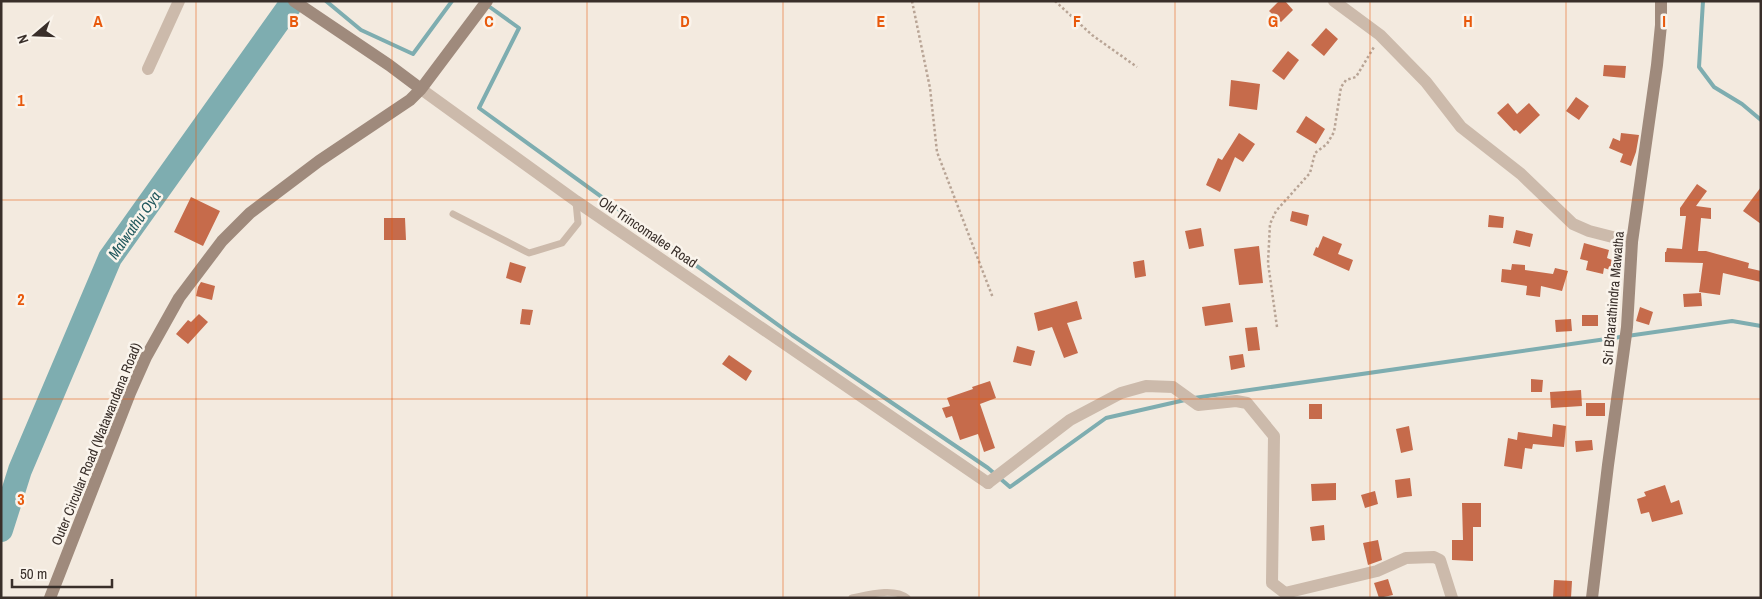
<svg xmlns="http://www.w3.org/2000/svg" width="1762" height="599" font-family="'Archivo Narrow',sans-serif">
<rect width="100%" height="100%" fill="#f3eadf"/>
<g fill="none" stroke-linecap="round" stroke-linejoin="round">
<!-- stream -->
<path stroke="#7eadb0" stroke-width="4" d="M326,1l35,29 52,24 39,-53
M1703,1l-4,66 15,20 28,17 19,16
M487,5l32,23 -40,80 313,227 196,133 22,19 96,-69 79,-18
M1194,398l538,-77 29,5"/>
<!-- river -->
<path stroke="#7eadb0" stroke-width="24" d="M1,530l19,-60 90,-212 183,-257"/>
</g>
<!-- building -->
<path fill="#c66b4b" d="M1279,1h6l8,9 -12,12 -12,-11z
M1326,28l12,11 -14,17 -13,-11z
M1288,51l11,9 -15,20 -12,-9z
M1604,65l22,1 -1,12 -22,-2z
M1231,80l29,4 -3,26 -28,-4z
M1576,97l13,9 -10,14 -13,-9z
M1508,103l9,11 12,-11 11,12 -20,19 -4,-4 -2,1 -17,-18z
M1306,116l19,13 -9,15 -20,-12z
M1239,133l16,11 -12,18 -8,-5 -15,35 -14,-7 12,-27 4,2z
M1621,133l18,2 -3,17 -5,14 -11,-4 3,-8 -14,-6 4,-10 7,3z
M1697,184l10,7 -11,15 15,2v11l-10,-1 -3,33h8l43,12 -1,5 13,3v11l-38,-9 -3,22 -21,-3 4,-29 -38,-1v-10h1l1,-4 15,1 4,-33h-6v-8z
M1761,187v37l-18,-13z
M191,197l29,14 -17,35 -29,-14z
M1292,211l17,4 -2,11 -17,-5z
M1489,215l15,2 -1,11 -15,-1z
M384,218h21l1,22h-22z
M1201,228l3,18 -15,3 -4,-18z
M1516,230l17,4 -3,13 -17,-4z
M1323,236l19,8 -4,10 15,6 -4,11 -36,-16 3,-8 2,1z
M1584,243l25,7 -2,8 5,2 -2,10 -6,-2 -1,6 -17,-4 2,-9 -8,-2z
M1259,246l4,37 -24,2 -5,-36z
M1144,260l2,16 -11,2 -2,-16z
M510,262l16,5 -5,16 -15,-5z
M1512,264l13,1v5l28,4 2,-6 13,3 -6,20 -21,-5 -1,11 -14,-2 1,-9 -26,-4 1,-13 9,1z
M201,282l14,4 -3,14 -16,-4 2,-9z
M1701,293l1,13 -18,1 -1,-13z
M1077,301l5,18 -15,4 11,30 -14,5 -12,-31 -14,4 -4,-18z
M1230,303l3,19 -28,4 -3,-19z
M1640,307l13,5 -4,13 -13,-4z
M522,309l11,1 -3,15 -10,-1z
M199,314l9,8 -20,22 -12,-10 12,-14 3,2z
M1582,315h16v11h-16z
M1571,319l1,12 -16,1 -1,-12z
M1257,327l3,23 -12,1 -3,-23z
M1017,346l18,5 -4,15 -18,-4z
M1243,354l2,13 -14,3 -2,-14z
M729,355l23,16 -6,10 -24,-17z
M1531,379l12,1 -1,12h-11z
M990,381l6,17 -16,6 15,44 -11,4 -6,-18 -18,6 -8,-24 -6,2 -4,-10 8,-2 -3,-8 26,-9 -1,-2z
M1581,390l1,16 -31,2 -1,-16z
M1586,403h19v13h-19z
M1309,404h13v15h-13z
M1553,424l13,2 -2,21 -31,-3 -1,5 -7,-1 -3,21 -18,-3 4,-28 9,2 1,-8 34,5z
M1409,426l4,24 -12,3 -5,-24z
M1592,440l1,10 -17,2 -1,-11z
M1410,478l2,18 -15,2 -2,-18z
M1336,483v17l-24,1 -1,-17z
M1665,485l6,18 8,-3 4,14 -31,8 -3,-10 -8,2 -4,-15 9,-3 -2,-4z
M1375,491l3,13 -13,4 -4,-13z
M1462,503h19v24h-8v34l-21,-1v-20h11z
M1324,525l1,15 -13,1 -2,-14z
M1378,540l4,20 -14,5 -5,-22z
M1388,579l5,16 -14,3 -5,-15z
M1554,580l18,1 -1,17h-18z"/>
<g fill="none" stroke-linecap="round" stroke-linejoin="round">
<!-- path -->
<path stroke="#b8a495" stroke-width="2.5" stroke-dasharray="2.5 2.5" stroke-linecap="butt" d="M912,1l18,87 7,64 56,146
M1055,1l37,34 45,32
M1277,327l-9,-64 2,-39 6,-13 34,-38 5,-20 12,-9 7,-12 7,-45 5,-7 10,-3 18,-30"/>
<!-- service -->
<path stroke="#ccbaab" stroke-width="7" d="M453,214l76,39 33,-10 16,-20 -2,-21
M852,598c15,-3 42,-11 55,0"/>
<!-- minor -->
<path stroke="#ccbaab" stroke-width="12" d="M1334,1l46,34 46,47 35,45 60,47 52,50 16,7 43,11
M148,69l31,-68
M988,483l82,-63 51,-27 25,-7 27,1 25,18 38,-4 11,2 27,33 -2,147 13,10 92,-22 29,-13 28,-1 6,3 12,38"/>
<!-- tertiary -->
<path stroke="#ccbaab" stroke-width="12" d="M421,89l155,112 412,282"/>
<!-- secondary -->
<path stroke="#9f8a7c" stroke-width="12" d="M294,1l95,64 32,24
M50,598l80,-205 16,-36 33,-59 43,-57 28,-28 69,-52 91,-61 11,-11 66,-88
M1592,598l16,-133 19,-138 5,-85 25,-177 4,-40v-24"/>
</g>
<!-- grid -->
<path fill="none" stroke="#e8590c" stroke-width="1" stroke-opacity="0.55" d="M196,1v597M392,1v597M587,1v597M783,1v597M979,1v597M1175,1v597M1370,1v597M1566,1v597M1,200h1760M1,399h1760"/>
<g text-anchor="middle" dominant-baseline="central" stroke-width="5" stroke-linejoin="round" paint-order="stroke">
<!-- street labels -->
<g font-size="14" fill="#392f2a" stroke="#faf4ec">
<text transform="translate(648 232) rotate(34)">Old Trincomalee Road</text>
<text transform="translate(1613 298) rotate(-85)">Sri Bharathindra Mawatha</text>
<text transform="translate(96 444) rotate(-68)">Outer Circular Road (Watawandana Road)</text>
</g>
<!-- water labels -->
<g font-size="15" font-style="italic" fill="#1f565b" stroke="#faf4ec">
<text transform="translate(134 225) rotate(-55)">Malwathu Oya</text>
</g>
</g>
<g font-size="16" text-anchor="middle" font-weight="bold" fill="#e8590c" stroke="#faf4ec" stroke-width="5" stroke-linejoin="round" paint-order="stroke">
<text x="98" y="27">A</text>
<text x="294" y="27">B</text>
<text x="489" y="27">C</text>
<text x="685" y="27">D</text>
<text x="881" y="27">E</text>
<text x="1077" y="27">F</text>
<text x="1273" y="27">G</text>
<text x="1468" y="27">H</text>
<text x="1664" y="27">I</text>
<text x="21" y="106">1</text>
<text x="21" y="305">2</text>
<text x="21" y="505">3</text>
</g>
<!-- border -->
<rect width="1762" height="599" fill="none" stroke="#392f2a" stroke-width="5"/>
<!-- north arrow -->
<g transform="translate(35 35) rotate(251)" stroke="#faf4ec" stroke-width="4" paint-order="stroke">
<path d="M0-4L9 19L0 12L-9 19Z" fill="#392f2a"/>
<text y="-8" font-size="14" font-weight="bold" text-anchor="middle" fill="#392f2a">N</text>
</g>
<!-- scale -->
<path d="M12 579v8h100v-8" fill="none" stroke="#392f2a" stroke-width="2.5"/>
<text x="20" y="579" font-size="15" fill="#392f2a" stroke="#faf4ec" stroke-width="4" paint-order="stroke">50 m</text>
</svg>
